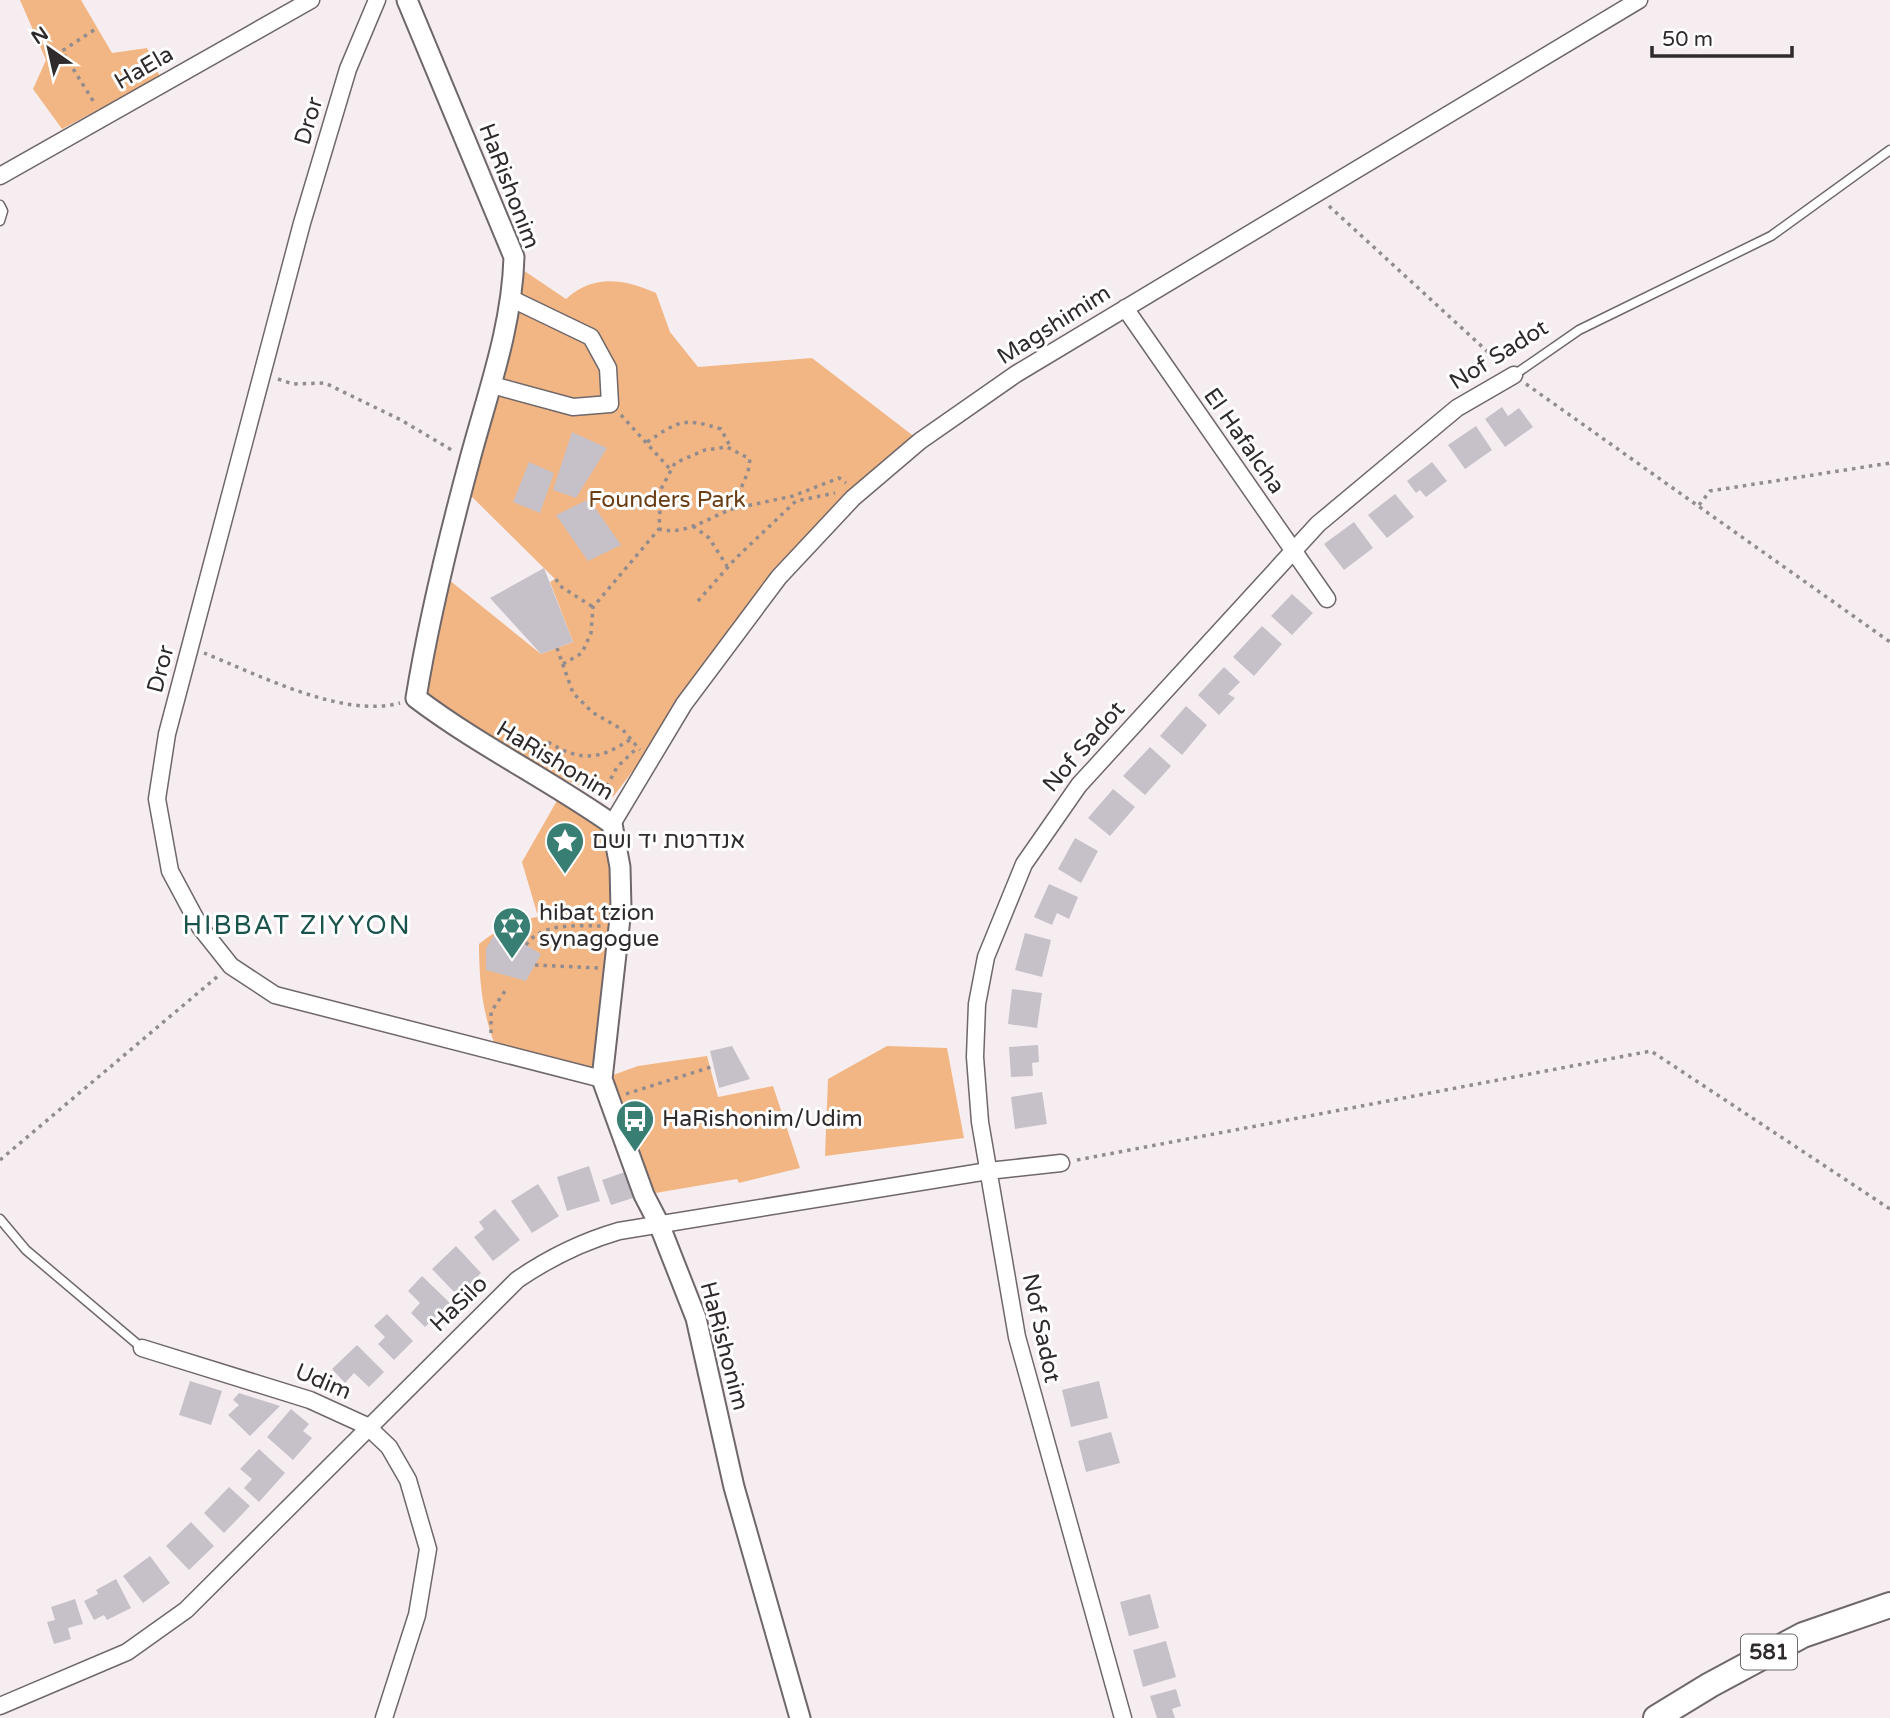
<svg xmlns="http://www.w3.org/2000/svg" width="1890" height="1718" font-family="'Varela Round',Heebo,sans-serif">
<rect width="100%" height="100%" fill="#f6edf0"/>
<!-- green -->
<path fill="#f2b684" d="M20,0h61l31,53 35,-5 13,29 -98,52 -29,-40 13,-29z
M514,264l52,35c28,-25 58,-20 90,-6l14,39 28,35 114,-9 108,83 -88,67 -219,289 -105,-37 -92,-62 27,-123 98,79 32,-12 -23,-60 5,-3 -92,-91z
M563,790l49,34 9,85 -28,168 -98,-32c-13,-34 -16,-66 -16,-101 32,-27 63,-29 102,-32l-44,1 -15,-51z
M887,1046l60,2 17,90 -139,18 3,-77z
M707,1056l11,41 55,-11 27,82 -61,15 -2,-4 -93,16 -42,-116 36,-13z"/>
<!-- building -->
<path fill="#c6c1c8" d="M1502,407l6,9 11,-8 14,19 -28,20 -20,-28z
M1476,426l16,24 -27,19 -17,-24z
M572,432l35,16 -31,50 -23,-8z
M529,462l25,11 -14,40 -27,-11z
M1432,462l15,19 -21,16 -6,-7 -4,3 -9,-12z
M1395,494l19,23 -27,21 -19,-23z
M589,499l32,46 -33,16 -32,-46z
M1354,522l19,26 -29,22 -20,-26z
M544,568l29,74 -32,12 -51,-56z
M1292,594l21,19 -21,22 -21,-19z
M1262,626l20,18 -28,32 -21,-19z
M1224,667l16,15 -12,12 7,4 -16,17 -21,-20z
M1186,706l21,19 -25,30 -22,-19z
M1150,747l21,19 -26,29 -22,-19z
M1113,789l22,18 -25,29 -22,-18z
M1075,838l23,13 -17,32 -23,-14z
M1049,884l29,13 -9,22 -12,-6 -5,12 -18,-8z
M498,928l43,26 -15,27 -40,-11v-21z
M1025,933l26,7 -9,37 -27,-7z
M1012,989l30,4 -5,35 -29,-4z
M1038,1045l1,17 -7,1 1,13 -22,1 -2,-30z
M732,1046l18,33 -31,9 -9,-37z
M1042,1092l5,32 -32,5 -4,-32z
M589,1166l11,35 -33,10 -10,-34z
M625,1172l8,26 -22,7 -9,-25z
M538,1184l21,32 -27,17 -21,-32z
M495,1209l25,31 -27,21 -19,-24 10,-8 -5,-7z
M456,1246l25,27 -23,23 -26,-27z
M422,1276l28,27 -25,24 -14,-14 9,-10 -12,-12z
M387,1314l26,27 -19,19 -16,-16 7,-7 -11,-11z
M357,1345l27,27 -15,15 -15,-14 -9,10 -13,-14z
M190,1381l32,10 -11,34 -32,-10z
M1099,1381l9,37 -37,9 -9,-37z
M239,1393l41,13 -30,30 -22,-21 11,-10 -6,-5z
M291,1409l18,15 -6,7 9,7 -19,22 -26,-23z
M1111,1432l9,31 -34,9 -8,-31z
M259,1449l26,24 -26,29 -15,-14 8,-9 -12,-10z
M229,1487l21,19 -26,27 -20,-20z
M191,1522l23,24 -25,24 -23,-24z
M150,1556l20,27 -27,20 -20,-27z
M116,1579l15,29 -24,12 -3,-5 -10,5 -10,-19 14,-7 -2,-4z
M1150,1594l9,34 -30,8 -9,-34z
M75,1599l8,25 -15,4 3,11 -17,5 -7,-22 8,-2 -4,-13z
M1166,1641l10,36 -33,10 -10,-37z
M1176,1689l5,17 -9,3 3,9h-18l-7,-22z"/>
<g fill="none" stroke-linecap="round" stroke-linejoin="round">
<!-- service casing -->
<g stroke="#6f676a" stroke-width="11">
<path id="service" d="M0,205l3,6 -3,10
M1514,375l65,-45 192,-94 119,-86
M0,1219l26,31 116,98"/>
</g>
<!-- minor casing -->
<g stroke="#6f676a" stroke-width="19">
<path id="minor" d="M377,0l-29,69 -46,154 -135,511 -10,65 13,72 30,56 31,39 44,29 327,84
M0,176l311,-176
M1125,308l202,291
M492,385l81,22 37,-3 -2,-36 -17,-31 -79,-38
M612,824l72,-120 95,-127 74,-79 67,-57 96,-67 623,-374
M142,1348l168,52 57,26 22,21 19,33 20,69 -11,66 -33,103
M0,1706l127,-54 59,-42 331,-330c32,-22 64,-38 102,-49l369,-60 73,-8
M1123,1718l-106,-381 -37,-215 -5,-65 2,-53 9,-47 38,-93 55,-79 239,-261 139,-116 57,-33"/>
</g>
<!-- tertiary casing -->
<g stroke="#6f676a" stroke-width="23">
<path id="tertiary" d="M407,0l107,257c-2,70 -26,135 -44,202 -21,78 -41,159 -54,239 62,47 132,81 196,126l8,43 1,42 -19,170 42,116 15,29 37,94 38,169 66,231"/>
</g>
<!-- primary casing -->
<g stroke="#6f676a" stroke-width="28">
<path id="primary" d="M1656,1718l54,-33 93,-50 87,-30"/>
</g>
<!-- path -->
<path stroke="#928c8e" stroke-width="3.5" stroke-dasharray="3.5 5" stroke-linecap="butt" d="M94,30l-32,21 33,53
M1329,206l172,158
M278,379l15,5 32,-1 76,37 54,32
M1526,384l364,258
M621,415l49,54
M647,442c32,-21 36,-25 74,-13l10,19
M1699,505l11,-14 180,-28
M732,509l61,-13 46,-18 7,5
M693,526l16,12 18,28
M556,579l4,7 33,21
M698,601l37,-42 61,-58 39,-8
M557,648l16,45 19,19 31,18 17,20
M204,653c53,21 139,66 196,50
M563,664l19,-11 9,-20 2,-26 66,-78 2,-40 14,-26 30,-13 22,-3 23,12 -2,13 -16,37c-24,9 -47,27 -73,20
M548,742c33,20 51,18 83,-3
M603,794l14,-27 19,-18
M526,945c16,-23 51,-19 77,-19
M535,965l63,3
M491,1033v-21l16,-24
M626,1094l88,-28
M0,1160l218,-184
M1077,1160l574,-109 239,158"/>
<!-- service -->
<use href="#service" stroke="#fff" stroke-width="8"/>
<!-- minor -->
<use href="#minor" stroke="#fff" stroke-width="16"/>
<!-- tertiary -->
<use href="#tertiary" stroke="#fff" stroke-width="19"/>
<!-- primary -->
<use href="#primary" stroke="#fff" stroke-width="24"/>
</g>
<!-- icons -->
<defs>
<g id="sight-pin" transform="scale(2.0125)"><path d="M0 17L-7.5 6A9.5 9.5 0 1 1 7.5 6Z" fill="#397e73" stroke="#fff"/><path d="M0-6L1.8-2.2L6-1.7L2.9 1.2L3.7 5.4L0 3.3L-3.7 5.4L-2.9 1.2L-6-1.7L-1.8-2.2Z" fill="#fff"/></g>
<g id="synagogue-pin" transform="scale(2.0125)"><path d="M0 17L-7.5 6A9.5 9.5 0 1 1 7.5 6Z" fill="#397e73" stroke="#fff"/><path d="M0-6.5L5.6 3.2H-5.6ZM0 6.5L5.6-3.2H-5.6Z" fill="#fff"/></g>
<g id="bus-pin" transform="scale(2.0125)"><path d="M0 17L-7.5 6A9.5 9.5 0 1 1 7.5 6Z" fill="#397e73" stroke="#fff"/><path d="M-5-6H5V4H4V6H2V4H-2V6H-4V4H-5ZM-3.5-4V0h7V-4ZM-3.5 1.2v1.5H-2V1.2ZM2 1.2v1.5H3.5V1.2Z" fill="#fff"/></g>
</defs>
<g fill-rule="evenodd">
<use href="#sight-pin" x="565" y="841"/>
<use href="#synagogue-pin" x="512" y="926"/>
<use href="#bus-pin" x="635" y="1119"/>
</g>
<g text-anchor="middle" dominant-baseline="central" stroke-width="6" stroke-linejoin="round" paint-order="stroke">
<!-- shield labels -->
<rect fill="#fff" stroke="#6d6b6b" stroke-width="2" x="1741" y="1634.5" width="56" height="35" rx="5"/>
<g font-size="21" font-weight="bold" fill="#2f2b2c">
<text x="1769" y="1652">581</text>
</g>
<!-- street labels -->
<g font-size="23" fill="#2f2b2c" stroke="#fff">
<text transform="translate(144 68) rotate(-30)">HaEla</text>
<text transform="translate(309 121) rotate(-73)">Dror</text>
<text transform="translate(509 186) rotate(69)">HaRishonim</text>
<text transform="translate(1054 325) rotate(-32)">Magshimim</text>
<text transform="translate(1499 355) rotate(-32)">Nof Sadot</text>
<text transform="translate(1244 441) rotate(55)">El Hafalcha</text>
<text transform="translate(161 669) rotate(-75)">Dror</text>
<text transform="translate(1084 747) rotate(-49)">Nof Sadot</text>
<text transform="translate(555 761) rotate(31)">HaRishonim</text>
<text transform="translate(459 1304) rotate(-44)">HaSilo</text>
<text transform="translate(1041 1328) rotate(78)">Nof Sadot</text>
<text transform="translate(724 1346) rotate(75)">HaRishonim</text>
<text transform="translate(323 1382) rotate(23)">Udim</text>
</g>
<!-- park labels -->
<g font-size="23" fill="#6a3e14" stroke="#fff">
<text x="667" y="500">Founders Park</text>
</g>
<!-- poi labels -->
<g font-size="23" fill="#2f2b2c" stroke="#fff" text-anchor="start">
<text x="592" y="841">אנדרטת יד ושם</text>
<text x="539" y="913">hibat tzion<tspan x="539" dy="26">synagogue</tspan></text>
<text x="662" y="1119">HaRishonim/Udim</text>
</g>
<!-- quarter labels -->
<g font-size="26" letter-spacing="2" fill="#1a534b" stroke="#fff">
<text x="297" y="925">HIBBAT ZIYYON</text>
</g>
</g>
<!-- north arrow -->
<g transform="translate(49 49) rotate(326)" stroke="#ffffff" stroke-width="5" paint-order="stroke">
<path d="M0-5L12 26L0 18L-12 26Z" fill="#2f2b2c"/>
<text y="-10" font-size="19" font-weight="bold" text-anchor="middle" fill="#2f2b2c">N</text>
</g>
<!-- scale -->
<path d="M1652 46v10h140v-10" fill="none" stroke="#2f2b2c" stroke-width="3.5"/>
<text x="1662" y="46" font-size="21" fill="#2f2b2c" stroke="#ffffff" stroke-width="5" paint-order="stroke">50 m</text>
</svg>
